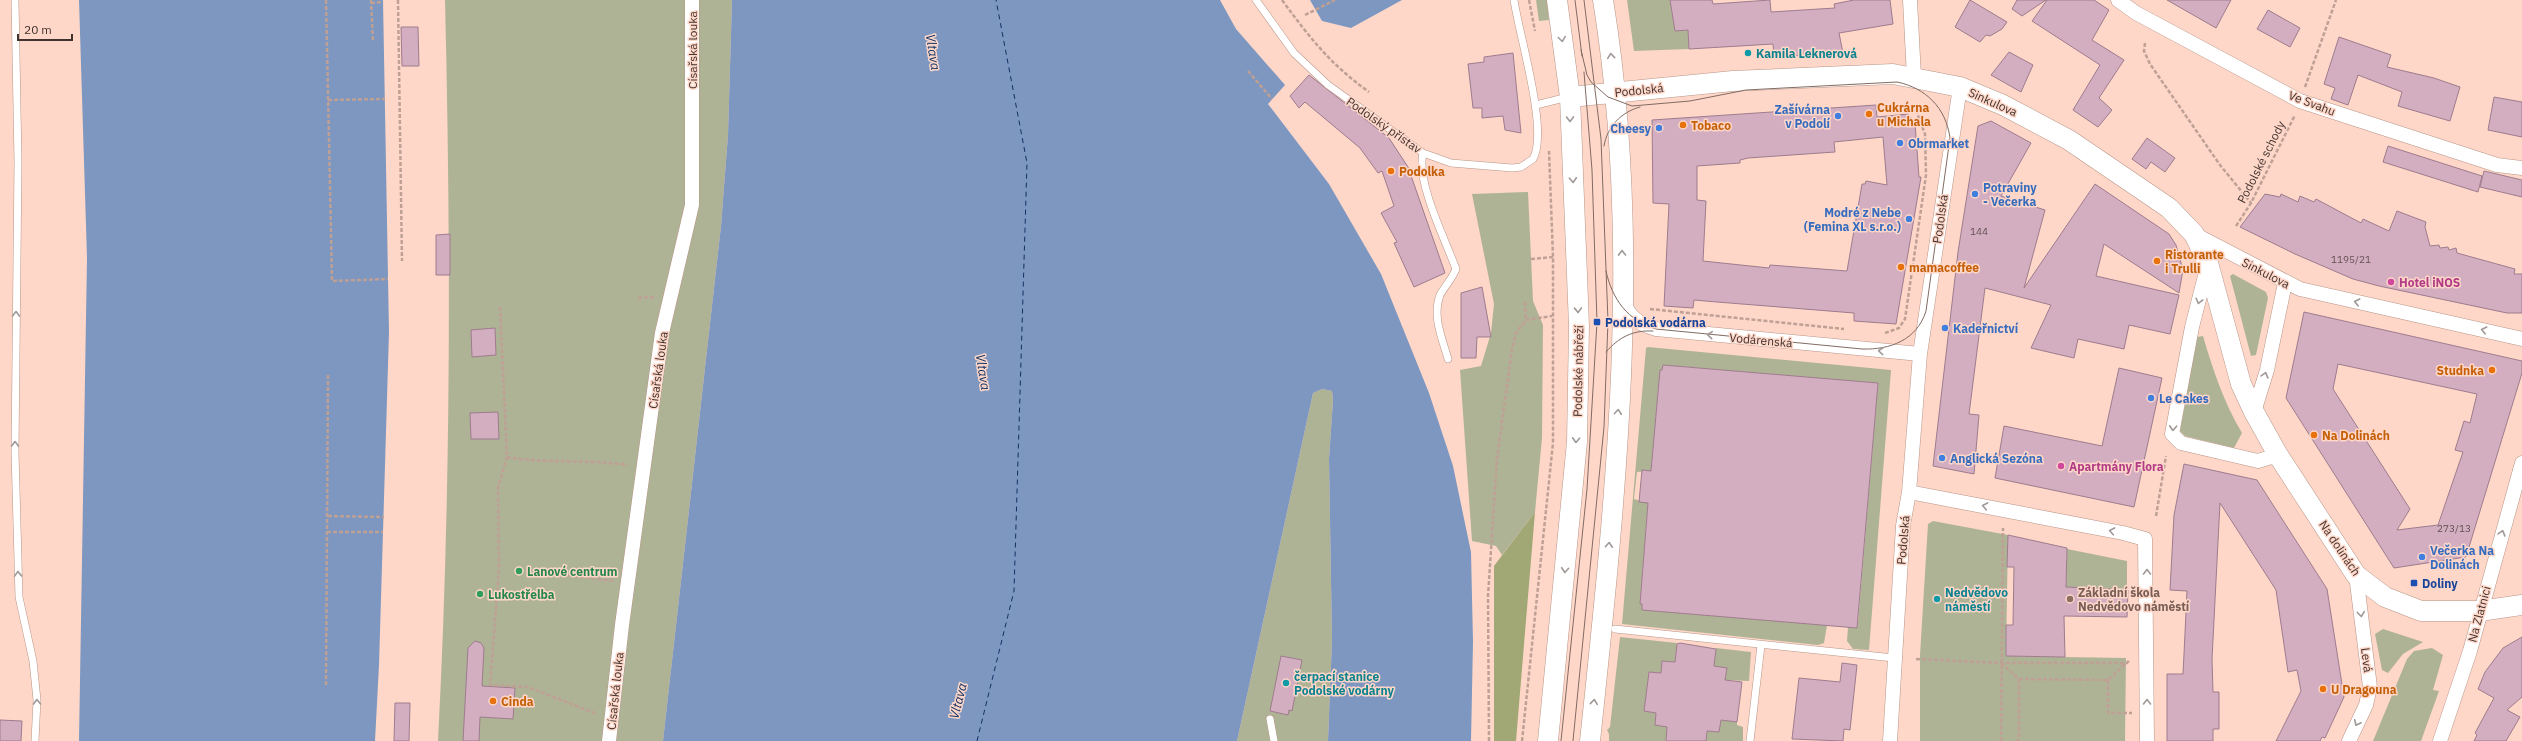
<svg xmlns="http://www.w3.org/2000/svg" width="2522" height="741" font-family="'IBM Plex Sans',sans-serif">
<rect width="100%" height="100%" fill="#fed7c9"/>
<!-- green -->
<path fill="#afb396" d="M445,0h287l-4,135 -7,91 -58,515h-225c13,-247 13,-494 7,-741z
M1536,0h11l2,20 -10,1z
M1627,0h43l5,31 13,-1 1,19 -55,2z
M1528,192l5,109 10,24 -1,113 -7,74 -33,43 -6,-9 -24,-5 -12,-171 21,-4 10,-33 3,-29 -22,-110z
M2233,274l33,18 2,6 -12,57 -5,1 -21,-80z
M2203,336c10,34 21,67 39,97l-8,15 -49,-12 -5,-5 17,-94z
M1648,347l243,23 -22,280 -16,-1 -6,-8 1,-14 9,1 1,-6 20,-239 -215,-18 -1,5h-2l-9,101 -14,1 -3,27 14,4 -8,101h2v6l185,15 -3,18 -6,2 -196,-21 24,-276z
M1322,389l10,2 1,9 -4,59 3,181 -4,101h-91l76,-348z
M1933,521l75,14 -2,121 120,2 -1,83h-205v-86l8,-131z
M2067,549l60,12v29l-61,-3z
M2383,629l40,13 -20,12 -15,19 -6,-3 -7,-36z
M1620,637l57,6 -2,19 -13,-1 -1,12 -12,-1 -5,39 12,2 -1,12 12,2 -1,14h-57v-7l-2,-4 3,-3z
M1716,648l35,4 -2,29 -24,-1 2,-12 -13,-2z
M2432,648l11,7 -10,35 6,1 -18,50h-48l34,-82 7,-8z
M1721,720l16,2v3l6,2v14h-37l1,-10 12,1z"/>
<!-- forest -->
<path fill="#a1a775" d="M1535,512l-19,229h-22v-175z"/>
<!-- water -->
<path fill="#7d97c0" d="M79,0h304l6,332 -10,333 -4,76h-296l8,-483z
M732,0h488l16,29 49,56 -17,19 61,80 52,90 48,119 24,73 18,86 2,90 -2,99h-143l4,-101 -3,-181 4,-59 -1,-9 -10,-2 -9,4 -76,348h-574l58,-515 7,-91z
M1310,0h92l-51,28 -29,-7z"/>
<g fill="none" stroke-linecap="round" stroke-linejoin="round">
<!-- ferry -->
<path stroke="#113164" stroke-width="1" stroke-dasharray="5 4" stroke-linecap="butt" d="M977,741l37,-150 13,-428 -31,-163"/>
</g>
<!-- building -->
<path fill="#d2aec0" stroke="#9e7c8d" fill-rule="evenodd" d="M1670,0h42l1,4 57,-4 1,12 64,-4 -1,-4 20,-4h36l3,24 -54,9 4,20 -69,4 -1,-13 -84,5 -1,-19 -13,1z
M1970,0l37,22 -5,7 -12,7 -4,-1 -6,7 -25,-15z
M2017,0h29l-24,16 -10,-7z
M2047,0h47l15,10 -17,30 32,20 -25,38 13,12 -14,17 -25,-17 27,-45 -68,-44z
M2167,0h64l-15,28z
M2268,10l32,18 -10,19 -33,-18z
M401,27h17l1,39h-17z
M2339,37l52,18 -4,12 47,11 26,9 -10,34 -52,-15 4,-14 -44,-17 -10,30 -17,-6 4,-11 -11,-4z
M2009,52l24,13 -12,27 -30,-17z
M1513,53l8,80 -16,-3 -2,-14 -21,2v-10h-9l-5,-44 16,-2v-5z
M1309,75l80,63 19,29 37,106 -31,14 -20,-44 3,-1 -16,-29 13,-7 -12,-35 -4,2 -18,-25 -55,-46 -6,6 -9,-12z
M2494,97l28,5v35l-34,-7z
M1876,105l1,12 31,-3 7,9 4,54h2l-25,147 -42,-3v-8l-137,-11 -23,-2 -1,8 -29,-2 5,-102 -16,-1 -1,-83zM1883,137l4,48 -21,-4 -1,3h-3l-15,87 -77,-6 -1,3 -66,-7 3,-60 -9,-1v-34l43,-3v-3l8,-2 87,-6 -1,-10z
M1991,121l40,22 -30,53 44,14 -21,78 71,-104 74,50 7,11 7,25 -4,23 -75,-49 -8,32 83,19 -9,39 -41,-9 -5,24 -46,-10 -4,19 -43,-10 20,-43 -66,-17 -16,126 10,1 -5,59 -41,-8 25,-214 20,-126z
M2147,138l28,20 -10,14 -14,-10 -5,7 -14,-10z
M2388,146l94,30 -4,16 -95,-30z
M2484,171l38,9v17l-42,-10z
M2265,194l15,3 1,-3 17,8 2,-6 14,6 2,-3 45,24 2,-4 26,12 8,-20 29,11 -1,5 5,19 9,-1 1,3 8,-1 1,3 7,-2 1,5 58,16 -1,5h8v39h-15l-128,-27 -26,-7 -58,-25 -55,-27z
M450,234v41h-14v-40z
M1482,287l9,50h-14l-1,21h-15v-65z
M2304,312l218,49v12l-56,184 -72,11 -108,-170zM2338,364l139,30 -7,29 -6,-2 -9,29 8,2 -25,73 -41,5 13,-21 -77,-120z
M495,328l1,27 -24,2 -1,-27z
M1663,365l215,18 -21,245 -215,-18v-6h-2l8,-101 -9,-1 3,-32 9,1 9,-101h2z
M2119,368l43,10 -28,129 -139,-29 9,-52 98,20z
M498,412l1,27h-28l-1,-26z
M2184,464l73,16 70,109 17,108 -19,41 -3,-1 -2,4h-44l25,-50 -4,-21 -9,2 -12,-82 -56,-87 -8,156 1,33h6v37h-6v12h-46v-67h16l1,-20 3,-63 -17,-1 4,-75z
M2008,535l59,13 -1,39 62,3 -1,27 -63,-1 1,41 -59,-1v-31h7l1,-58h-7z
M2522,637v60l-15,13 13,7 -14,24h-32l3,-6 -2,-2 19,-35 -16,-9 7,-17 18,-24z
M475,641l6,2 3,5 -2,38 33,2 -2,31 -33,-2 -1,24h-16l5,-93z
M1680,643l36,6 -2,17 13,2 -2,12 17,2 -5,40 -16,-2 -2,12 -12,-1 -1,10h-40l1,-14 -12,-2 1,-12 -12,-2 5,-39 12,1 1,-12 13,1 2,-18z
M1281,656l21,4 -10,51 -3,-1 -1,5 -18,-4z
M1842,663l15,2 -7,65 -6,-1 -1,12 -51,-2 7,-61 41,4z
M395,703h15l-1,38h-15z
M0,720l22,1 -1,20h-21z"/>
<g fill="none" stroke-linecap="round" stroke-linejoin="round">
<!-- lane casing -->
<g stroke="#b89587" stroke-width="8">
<path id="lane" d="M15,0l3,162 -3,290 4,145 14,64 4,39 -2,41
M1256,0l38,53 34,32 95,68 28,10 61,5 9,-1 12,-8c16,-28 -14,-124 -19,-159
M1536,105l32,-8
M1423,153c-7,29 22,86 33,116 -4,10 -11,17 -16,26 -8,21 2,43 8,64
M1615,629l279,29
M1270,719l4,22
M1750,741l11,-96"/>
</g>
<!-- street casing -->
<g stroke="#b89587" stroke-width="15">
<path id="street" d="M1910,0l4,77
M2118,0l18,13 164,88 197,64 25,3
M2194,234l106,55 222,50
M2208,264l-16,63 -20,107 9,9 77,18 20,-6
M1624,300c3,17 17,25 32,29l264,25
M2254,412l13,-42 18,-87
M1909,492l214,41 22,6 2,202
M609,741l13,-116 40,-292 30,-128v-205
M1890,741l13,-215 6,-34 11,-138 40,-267
M2349,741l17,-36 4,-18 -14,-112
M2440,741l30,-90 52,-188"/>
</g>
<!-- secondary casing -->
<g stroke="#b89587" stroke-width="21">
<path id="secondary" d="M1570,97l163,-16 160,-7 67,13 43,18 66,35 100,68 25,26 14,29 33,121 13,28 24,43 78,120 29,22 36,14h59l42,-6
M1548,741l29,-299 2,-116 -9,-229 -13,-97
M1590,741c26,-245 53,-496 13,-741"/>
</g>
<!-- path -->
<path stroke="#bfa095" stroke-width="2.5" stroke-dasharray="4 2" stroke-linecap="butt" d="M326,0l6,281 56,-2
M371,0l2,42
M398,0l4,261
M1282,0c28,38 48,64 87,92
M1529,0l6,31
M371,3l12,-1
M1305,15l30,-15
M2145,43l-1,8 6,13 70,101 31,38
M1248,71l24,28
M2305,87l31,-87
M328,100l57,-1
M2236,226l15,-23 44,-88
M1531,259l22,-2
M638,298l16,-1
M1525,302l1,18
M500,307l7,150 -9,31 1,81 -9,116 38,2 69,27
M1650,309l194,20
M1885,333l14,-5 6,-9 21,-144 -1,-41 -11,-29
M507,457c40,7 80,2 121,8
M328,516l56,1
M2156,516l10,-60
M327,532h56
M550,573l63,8
M1916,659l85,4h126l3,-4
M2001,663l18,16v60l-3,2
M2019,679l89,1 18,-17
M2108,680v33h24
M326,685l2,-310
M1489,741l-1,-145 9,-138 15,-109 4,-16 10,-13 26,-4
M1522,741l31,-298v-186l-4,-106
M2001,741l2,-213"/>
<!-- lane -->
<use href="#lane" stroke="#fff" stroke-width="7"/>
<!-- street -->
<use href="#street" stroke="#fff" stroke-width="14"/>
<!-- secondary -->
<use href="#secondary" stroke="#fff" stroke-width="20"/>
<!-- tram -->
<path stroke="#826b62" stroke-width="1" d="M1575,0l7,56
M1581,50l6,25 4,7 17,15 24,9 58,-5 56,-11 151,-8c29,6 49,26 53,56l-24,173c-9,29 -36,39 -64,38l-206,-20c-28,-8 -44,-30 -50,-58
M1604,146c3,-19 17,-34 36,-39
M1606,352c13,-15 27,-22 47,-21
M1561,741l26,-252 10,-167 -5,-152 -8,-98
M1573,741l31,-314 4,-106 -7,-182 -17,-139"/>
</g>
<!-- one-way arrows -->
<defs><path id="oneway-chevron" d="M-2-3.5L2.5 0L-2 3.5" fill="none" stroke-width="1.6" stroke-linecap="round" stroke-linejoin="round"/></defs>
<g stroke="#a09896">
<use href="#oneway-chevron" transform="translate(1562 39) rotate(82)"/>
<use href="#oneway-chevron" transform="translate(1611 56) rotate(-96)"/>
<use href="#oneway-chevron" transform="translate(1570 119) rotate(89)"/>
<use href="#oneway-chevron" transform="translate(1573 180) rotate(87)"/>
<use href="#oneway-chevron" transform="translate(1622 253) rotate(-91)"/>
<use href="#oneway-chevron" transform="translate(2199 301) rotate(104)"/>
<use href="#oneway-chevron" transform="translate(2357 302) rotate(-167)"/>
<use href="#oneway-chevron" transform="translate(1578 310) rotate(88)"/>
<use href="#oneway-chevron" transform="translate(16 314) rotate(-89)"/>
<use href="#oneway-chevron" transform="translate(2484 330) rotate(-167)"/>
<use href="#oneway-chevron" transform="translate(1710 335) rotate(-175)"/>
<use href="#oneway-chevron" transform="translate(1881 351) rotate(-175)"/>
<use href="#oneway-chevron" transform="translate(2265 375) rotate(-74)"/>
<use href="#oneway-chevron" transform="translate(1618 412) rotate(-86)"/>
<use href="#oneway-chevron" transform="translate(2173 428) rotate(93)"/>
<use href="#oneway-chevron" transform="translate(1576 440) rotate(93)"/>
<use href="#oneway-chevron" transform="translate(15 444) rotate(-89)"/>
<use href="#oneway-chevron" transform="translate(1985 506) rotate(-169)"/>
<use href="#oneway-chevron" transform="translate(2112 531) rotate(-169)"/>
<use href="#oneway-chevron" transform="translate(2502 533) rotate(-74)"/>
<use href="#oneway-chevron" transform="translate(1609 545) rotate(-86)"/>
<use href="#oneway-chevron" transform="translate(1565 570) rotate(95)"/>
<use href="#oneway-chevron" transform="translate(2147 572) rotate(-90)"/>
<use href="#oneway-chevron" transform="translate(18 574) rotate(-92)"/>
<use href="#oneway-chevron" transform="translate(2361 614) rotate(83)"/>
<use href="#oneway-chevron" transform="translate(37 702) rotate(-91)"/>
<use href="#oneway-chevron" transform="translate(1594 702) rotate(-84)"/>
<use href="#oneway-chevron" transform="translate(2147 702) rotate(-90)"/>
<use href="#oneway-chevron" transform="translate(2357 723) rotate(115)"/>
</g>
<!-- markers -->
<g fill="#0f9aa8" stroke="#fed7c9" stroke-width="1.5">
<circle cx="1748" cy="53" r="4"/>
<circle cx="1937" cy="599" r="4"/>
<circle cx="1286" cy="683" r="4"/>
</g>
<g fill="#e8710a" stroke="#fed7c9" stroke-width="1.5">
<circle cx="1869" cy="114" r="4"/>
<circle cx="1683" cy="125" r="4"/>
<circle cx="1391" cy="171" r="4"/>
<circle cx="2157" cy="261" r="4"/>
<circle cx="1901" cy="267" r="4"/>
<circle cx="2492" cy="370" r="4"/>
<circle cx="2314" cy="435" r="4"/>
<circle cx="2323" cy="689" r="4"/>
<circle cx="493" cy="701" r="4"/>
</g>
<g fill="#3f7fe0" stroke="#fed7c9" stroke-width="1.5">
<circle cx="1838" cy="116" r="4"/>
<circle cx="1659" cy="128" r="4"/>
<circle cx="1900" cy="143" r="4"/>
<circle cx="1975" cy="194" r="4"/>
<circle cx="1909" cy="219" r="4"/>
<circle cx="1945" cy="328" r="4"/>
<circle cx="2151" cy="398" r="4"/>
<circle cx="1942" cy="458" r="4"/>
<circle cx="2422" cy="557" r="4"/>
</g>
<g fill="#d1479c" stroke="#fed7c9" stroke-width="1.5">
<circle cx="2391" cy="282" r="4"/>
<circle cx="2061" cy="466" r="4"/>
</g>
<g fill="#1a4fb4" stroke="#fed7c9" stroke-width="1.5">
<rect x="1593" y="318" width="8" height="8" rx="2"/>
<rect x="2410" y="579" width="8" height="8" rx="2"/>
</g>
<g fill="#2e9e5b" stroke="#fed7c9" stroke-width="1.5">
<circle cx="519" cy="571" r="4"/>
<circle cx="480" cy="594" r="4"/>
</g>
<circle fill="#8d6e63" stroke="#fed7c9" stroke-width="1.5" cx="2070" cy="599" r="4"/>
<g text-anchor="middle" dominant-baseline="central" stroke-width="3" stroke-linejoin="round" paint-order="stroke">
<!-- number labels -->
<g font-size="10" fill="#655152">
<text x="1979" y="231">144</text>
<text x="2351" y="259">1195/21</text>
<text x="2454" y="528">273/13</text>
</g>
<!-- street labels -->
<g font-size="12" fill="#41322d" stroke="#fed7c9">
<text transform="translate(692 50) rotate(-90)">Císařská louka</text>
<text transform="translate(1639 90) rotate(-6)">Podolská</text>
<text transform="translate(1993 102) rotate(24)">Sinkulova</text>
<text transform="translate(2312 103) rotate(21)">Ve Svahu</text>
<text transform="translate(1384 125) rotate(35)">Podolský přístav</text>
<text transform="translate(2261 162) rotate(-63)">Podolské schody</text>
<text transform="translate(1940 219) rotate(-82)">Podolská</text>
<text transform="translate(2266 273) rotate(27)">Sinkulova</text>
<text transform="translate(1761 340) rotate(5)">Vodárenská</text>
<text transform="translate(658 370) rotate(-82)">Císařská louka</text>
<text transform="translate(1578 371) rotate(-89)">Podolské nábřeží</text>
<text transform="translate(1903 540) rotate(-85)">Podolská</text>
<text transform="translate(2340 548) rotate(56)">Na dolinách</text>
<text transform="translate(2479 614) rotate(-75)">Na Zlatnici</text>
<text transform="translate(2367 660) rotate(83)">Levá</text>
<text transform="translate(615 691) rotate(-84)">Císařská louka</text>
</g>
<!-- culture labels -->
<g font-size="12" font-weight="bold" fill="#0d838f" stroke="#fed7c9" text-anchor="start">
<text x="1756" y="53">Kamila Leknerová</text>
<text x="1945" y="592">Nedvědovo<tspan x="1945" dy="14">náměstí</tspan></text>
<text x="1294" y="676">čerpací stanice<tspan x="1294" dy="14">Podolské vodárny</tspan></text>
</g>
<!-- food labels -->
<g font-size="12" font-weight="bold" fill="#c56008" stroke="#fed7c9" text-anchor="start">
<text x="1877" y="107">Cukrárna<tspan x="1877" dy="14">u Michala</tspan></text>
<text x="1691" y="125">Tobaco</text>
<text x="1399" y="171">Podolka</text>
<text x="2165" y="254">Ristorante<tspan x="2165" dy="14">i Trulli</tspan></text>
<text x="1909" y="267">mamacoffee</text>
<text x="2484" y="370" text-anchor="end">Studnka</text>
<text x="2322" y="435">Na Dolinách</text>
<text x="2331" y="689">U Dragouna</text>
<text x="501" y="701">Cinda</text>
</g>
<!-- shop labels -->
<g font-size="12" font-weight="bold" fill="#366cbe" stroke="#fed7c9" text-anchor="start">
<text x="1830" y="109" text-anchor="end">Zašívárna<tspan x="1830" dy="14">v Podolí</tspan></text>
<text x="1651" y="128" text-anchor="end">Cheesy</text>
<text x="1908" y="143">Obrmarket</text>
<text x="1983" y="187">Potraviny<tspan x="1983" dy="14">- Večerka</tspan></text>
<text x="1901" y="212" text-anchor="end">Modré z Nebe<tspan x="1901" dy="14">(Femina XL s.r.o.)</tspan></text>
<text x="1953" y="328">Kadeřnictví</text>
<text x="2159" y="398">Le Cakes</text>
<text x="1950" y="458">Anglická Sezóna</text>
<text x="2430" y="550">Večerka Na<tspan x="2430" dy="14">Dolinách</tspan></text>
</g>
<!-- hotel labels -->
<g font-size="12" font-weight="bold" fill="#b23c85" stroke="#fed7c9" text-anchor="start">
<text x="2399" y="282">Hotel iNOS</text>
<text x="2069" y="466">Apartmány Flora</text>
</g>
<!-- transit labels -->
<g font-size="12" font-weight="bold" fill="#164399" stroke="#fed7c9" text-anchor="start">
<text x="1605" y="322">Podolská vodárna</text>
<text x="2422" y="583">Doliny</text>
</g>
<!-- leisure labels -->
<g font-size="12" font-weight="bold" fill="#27864d" stroke="#fed7c9" text-anchor="start">
<text x="527" y="571">Lanové centrum</text>
<text x="488" y="594">Lukostřelba</text>
</g>
<!-- education labels -->
<g font-size="12" font-weight="bold" fill="#785e54" stroke="#fed7c9" text-anchor="start">
<text x="2078" y="592">Základní škola<tspan x="2078" dy="14">Nedvědovo náměstí</tspan></text>
</g>
<!-- water labels -->
<g font-size="13" font-style="italic" fill="#113164" stroke="#fed7c9">
<text transform="translate(933 52) rotate(81)">Vltava</text>
<text transform="translate(983 372) rotate(81)">Vltava</text>
<text transform="translate(958 701) rotate(-76)">Vltava</text>
</g>
</g>
<!-- scale -->
<path d="M18 34v6h54v-6" fill="none" stroke="#41322d" stroke-width="2"/>
<text x="24" y="34" font-size="12" fill="#41322d" stroke="#fed7c9" stroke-width="3" paint-order="stroke">20 m</text>
</svg>
